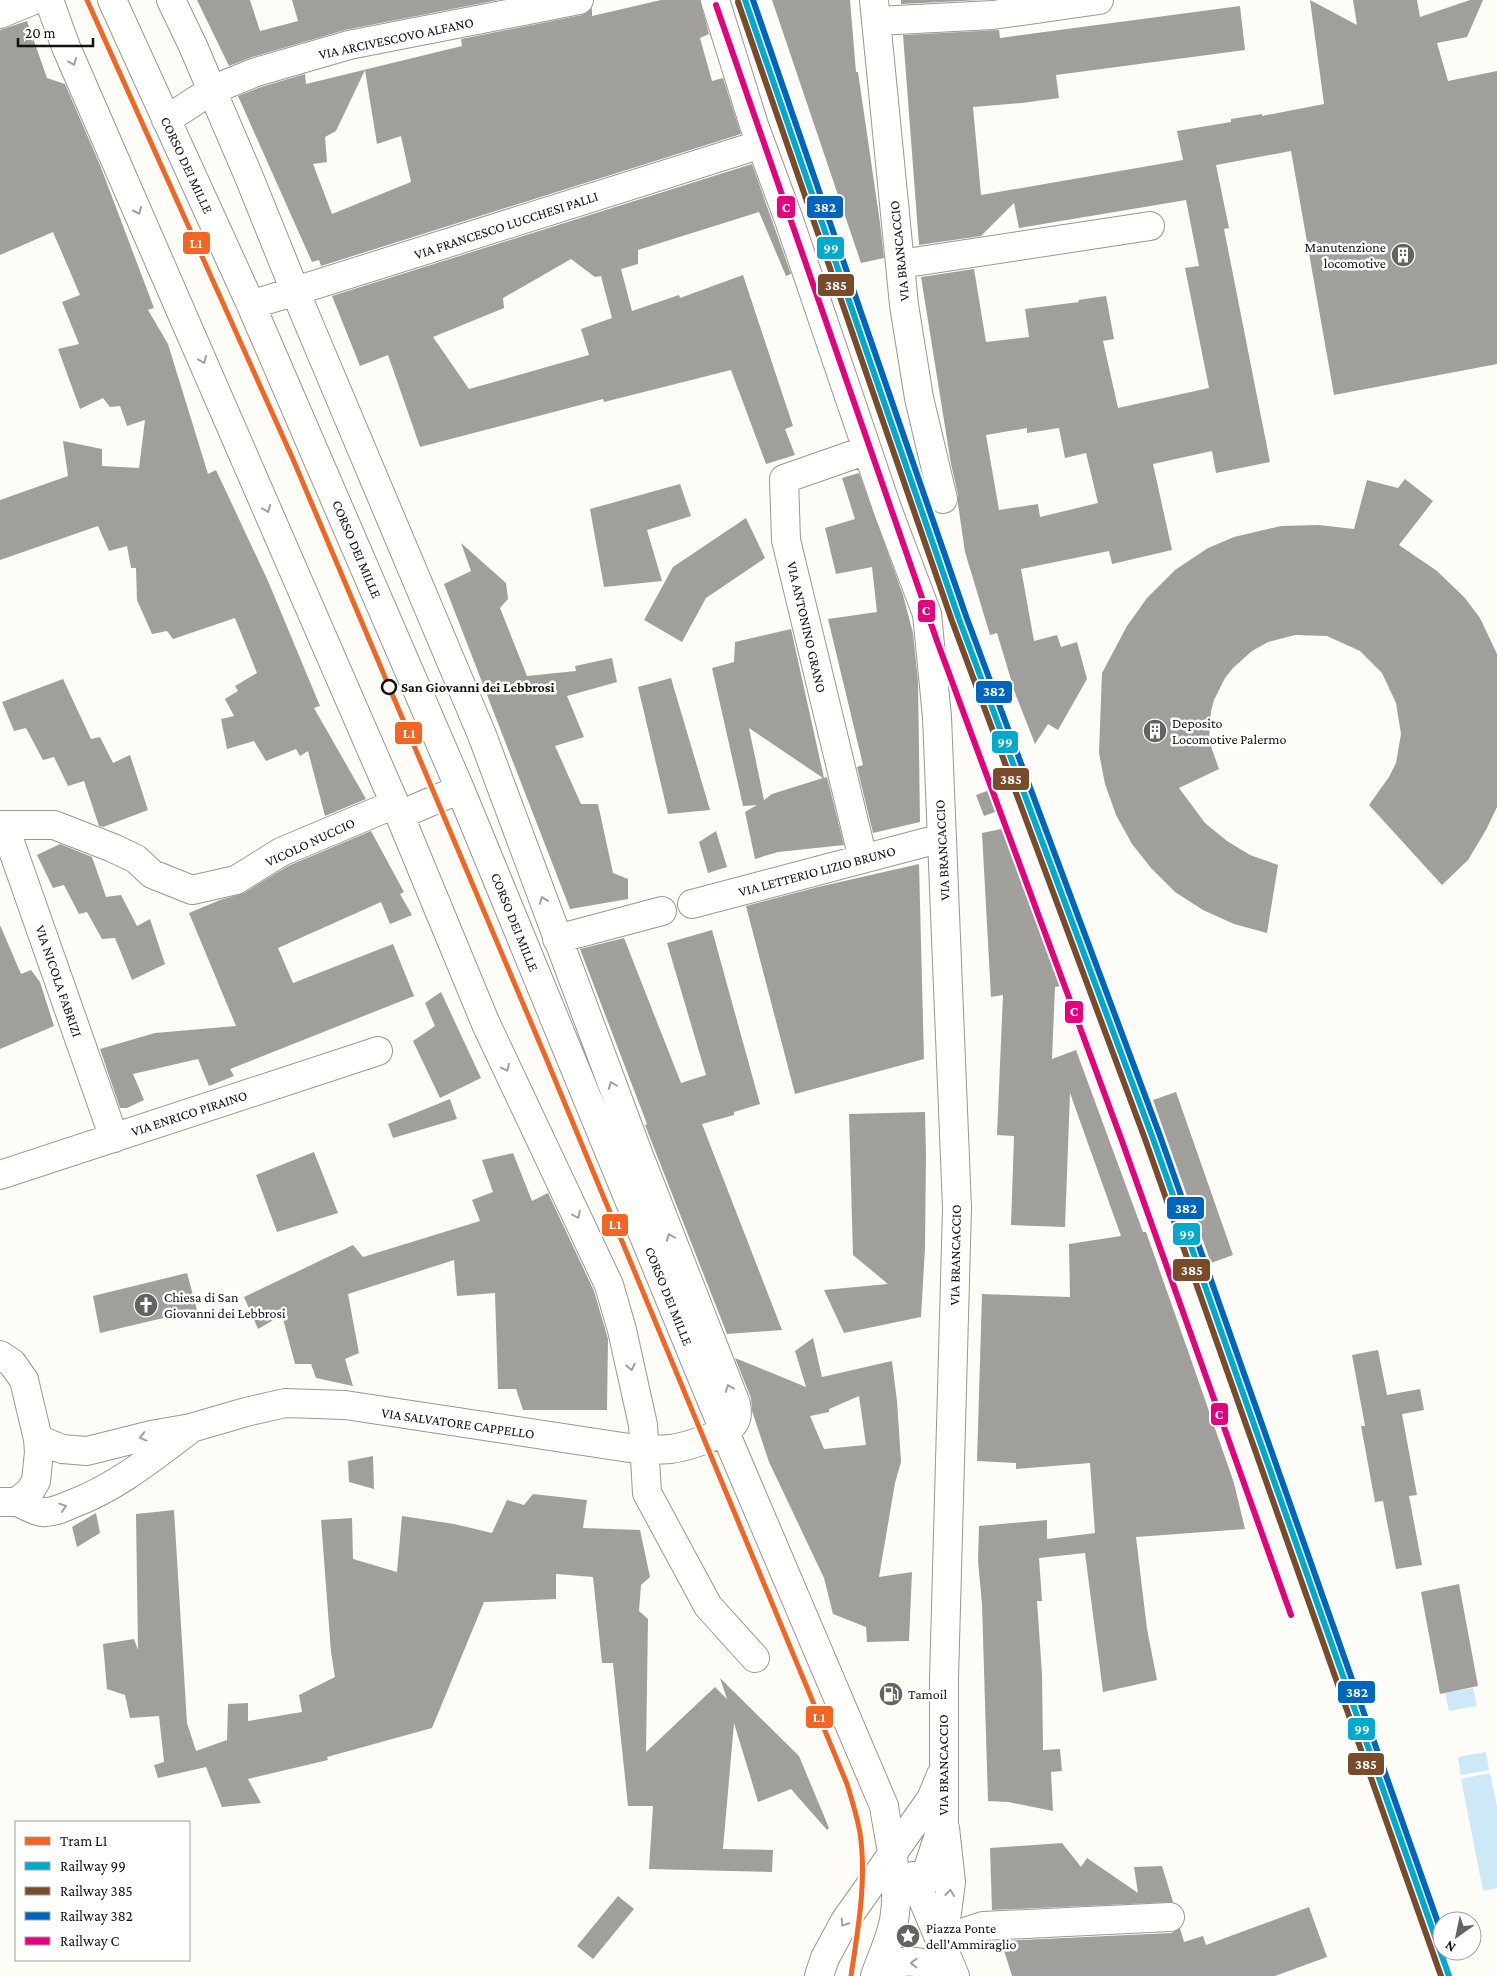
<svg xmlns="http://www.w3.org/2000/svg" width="1497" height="1976" font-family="'Crimson Pro',serif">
<rect width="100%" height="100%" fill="#fdfcf7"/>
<!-- water -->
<path fill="#cde8f7" d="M1473,1688l4,18 -28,5 -4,-18z
M1486,1752l3,18 -28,5 -3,-18z
M1490,1773l7,34v81l-14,3 -22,-112z"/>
<!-- building -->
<path fill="#a19f9c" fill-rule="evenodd" d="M197,0h53l10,31 38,-10 -6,-21h206l-153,30 -93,27 -23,9z
M661,0h39l9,34 -9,4 12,43 11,-3 18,56 -420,132 -2,-6 -7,2 -74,-166 23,-9 44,-13 1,10 156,-38 -1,-7 121,-24 10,-7v8zM365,70l12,74 24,-8 10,46 -79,32 -19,-50 14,-2 -2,-25 11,-6z
M772,0h78l6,72h2l22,151 4,35 -23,5z
M901,0h80l-80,4z
M1310,0l47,25 -4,-25h64l3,17 50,-17h13l-16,37 -30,6 11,38 49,-10v293l-163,31 -43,-244 -75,14 13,63 -5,1 46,233 -54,11 -4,-22 -59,13 19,86 -60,14 -3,-13 -88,18 13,72 23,-6 4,12 16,-5 10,37 -29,51 -10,-6 -13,20 -20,-51 -18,-60 -7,2 -25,-83 -7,-48v-9l-7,-31 -30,-187 53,-8 12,73 43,-5 -4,-28 54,-7 -1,-2 28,-4 8,43 -11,2 15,67 91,-20 -24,-120 14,-2 -13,-66 -167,28 -5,-25 -33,33 -62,9 -16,-210 96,-5 1,8 240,-32 5,44 -189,25 3,23 -37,5 -49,4 8,88 202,-35 -6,-29 54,-9v-3l31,-5v2l62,-12zM1027,428v5l32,-5 6,30 21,-5 12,50 -58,14 -2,-13 -39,6 -13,-75z
M27,21l20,57 18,6 35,81 54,143 -6,2 20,34 40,130 8,-4 52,111 52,125 -6,2 52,91 -41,17 -17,-65 -8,5 -4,-7 -30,12 -12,-20 -27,8 -6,-30 13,-3 -9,-17 13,-8 -3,-5 22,-13 -22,-55 -62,21 -6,-8 -15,3 -15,-34 -1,-32h-5l-4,-22 -18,5 -11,-25 -98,34v-60l68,-24 -5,-35 39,8v17l37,2 6,-48 -18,6 -7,-20 -10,1 -7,-9 -23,11 -22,-60 21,-5 -17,-42 18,-7 -27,-63 -53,23v-225z
M752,164l39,110 -5,2 -27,-64 -121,38v14l-17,5 11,42 47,-16 1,3 63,-23 50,151 -8,3 10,26 -29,9 -35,-94 -127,32 -1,-3 -183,48 -32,-92 -28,11 -28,-70zM571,259l24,18 6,-1 11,42 -31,11 8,26 -120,34 -36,-52 71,-29 -1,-10z
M859,473l44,122 10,38 5,48 2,141 -47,11 -16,-66 6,-2 -35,-146 49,-7 -5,-45 -36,7 -11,-46 30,-9 -13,-41z
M1405,479l28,22 -34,44 38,26 28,27 15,20 17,36v153l-11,23 -18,30 -26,25 -73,-80 20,-28 7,-14 5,-29 -5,-31 -14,-30 -22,-22 -33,-15 -32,-1 -27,7 -16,9 -19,17 -8,10 -11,22 -3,11 -2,30 10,28 -40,19 26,35 22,18 23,14 28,10 -11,68 -33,-9 -31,-14 -28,-18 -24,-24 -19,-24 -16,-29 -11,-31 -6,-31 3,-80 25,-47 20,-28 28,-28 33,-22 26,-11 47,-11 38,-1 35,4 13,-49 31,8z
M680,484l11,32 -44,14 15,51 -58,6 -14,-78z
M746,518l19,40 -59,40 -24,44 -38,-22 29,-53z
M461,543l45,40 2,16 -8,9 27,68 49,-5 -1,-5 37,-8 5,24 -50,14 17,41 -29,9 26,58h17l15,69 15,6v20l-58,10 -126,-325 27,-13z
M791,629l33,149 3,-1 17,68 -66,7 -23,7 -10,-47 12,-7 -14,1 -31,-138 22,-6 1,-20zM749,728l74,50 -51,16 -8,6z
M671,678l39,132 -42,4 -30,-127z
M63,679l28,60 9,-2 13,26 17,-8 18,55 -45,17 -4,-1 -15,-45 -16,5 -14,-29 -11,3 -17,-32 -12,3 -12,-29z
M995,788l8,21 -19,7 -8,-21z
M1006,828l57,158 -8,1 -3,72 24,-9 67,182h3l41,116 47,135 11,46 -109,8 11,92 10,51 -54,12 -18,-139 -46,5 3,43h-5l5,73 1,76 17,-1 2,22 -11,1 2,39 -45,-9 -20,-1 -6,-197 -4,-43 1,-35 68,-6v19l48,-6 -5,-70 -74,6v-6l-39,-2 5,-167 88,3 -1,-53 52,-8 -51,-143 -5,134 -54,-2 3,-89 -17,-1 6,-140 -12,2 -9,-164z
M371,831l33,61 -4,2 12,21 -22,9 -9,-22 -103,46 15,35 100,-39 21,52 -184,73 4,7 -25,10 -11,-27 -65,15 11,26 -17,8h-7l-20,-59 55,-16 81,-7 -47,-113 31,-13 24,-7 44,-27z
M716,831l11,36 -19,6 -9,-31z
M60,844l32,13 14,40 15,-2 16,31 13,-7 15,45 -33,16 -17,-42 -13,1 -15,-27 -8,2 -15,-29 -11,3 -16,-33z
M919,864l5,195 -129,35 -49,-188 72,-19z
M0,925l21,49 10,-4 9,12 14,44 -54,23z
M712,930l48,174 -26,8v3l-32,9 80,206 -55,4 -82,-209 2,-1 -67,-175 44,-11 57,145 25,-8 -39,-132z
M441,992l40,86 -41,20 -27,-57 22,-15 -10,-23z
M1176,1092l57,163 -22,8 -58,-163z
M450,1099l7,20 -64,19 -5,-14z
M925,1112l1,42 -1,94 -4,69 -77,16 -20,-43 64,-6 -35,-29 -4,-141z
M314,1152l24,61 -61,19 -21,-57z
M513,1153l19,48 16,-8 46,98 14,48 -1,71h-84l-7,-21h-18l-3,-96 -38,3 -3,-36 -106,34 11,59 -14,6 8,27 -37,-8 -5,-14h-16l-13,-49 -24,14 -14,-32 109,-52 10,12 117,-36 -8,-21 21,-8 -11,-32z
M187,1273l10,37 -97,23 -7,-37z
M813,1338l9,39 70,-16 5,40 4,61 -6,21 -16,94 33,-5 -3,69 -42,1 -1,-15 -33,-13 -9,-36 -55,-116 -17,-51 -1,-13 -16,-40 71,29 -11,-36zM859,1396l7,49 -42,4 -14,-33 19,-4v-3z
M1378,1350l9,45 33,-6 4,21 -22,4 15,81 -8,1 13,69 -26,4 -13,-68 -8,1 -14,-76h4l-13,-71z
M373,1456l1,33 -25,-7 -1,-21z
M533,1494l54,6 -4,28 57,2 10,47 -9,8 -2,26 9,8 -2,133 69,-65 12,12 -7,-21 79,78 30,72 -2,2 -36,-41 -33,13 -24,-79 -11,126 50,1 -1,22 -123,-3 4,-63h-25l-15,-143h-11l-9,-86 -37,-3v25l-72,3 -52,126 -105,29 1,3 -80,19 13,24 -39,4 -16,-40 -48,11 -4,-13 10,-3 -5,-46 -29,2 -5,-23 -18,-6 -4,-45 31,-5 4,11 -2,-136 38,-4 13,213 9,28 31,-11 1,-36 20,-1v18l54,-9 -3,-17 36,-18 -4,-25 -10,-132 31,-2 1,41 44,13 5,-56 52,8 38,9 15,-33 17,5z
M96,1513l4,20 -23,14 -5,-20z
M1459,1584l19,102 -38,8 -19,-102z
M1062,1843l19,24 6,-9 51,35 -4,-26 28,-1 11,36 -181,8 -2,-62z
M618,1896l16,13 -41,50 -16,-13z
M1309,1907l18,50 -52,19h-263l-11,-35 170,-8 9,-5 4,14 19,-6 3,9z"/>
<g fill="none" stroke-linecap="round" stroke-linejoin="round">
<!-- minor casing -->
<g stroke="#979795" stroke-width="30">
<path id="minor" d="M49,0l17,47 329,757 91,220 123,261 13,45 21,95 4,68 61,113 47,52
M112,0l139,305 209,484 253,615 171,402c5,35 16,72 11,107 -2,22 -13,42 -20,63
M715,0l39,125 35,95 99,291 39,103 10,103 20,491 -13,471v140l-24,74
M874,0l30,305 15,93 24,101
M0,14l34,-14
M877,21l116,-6 106,-15
M166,120l46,-30 44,-18 93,-27 230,-45
M900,264l250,-38
M251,305l498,-157 11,-5
M400,815l60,-26
M0,825h54l59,23 23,11 16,15 40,16 44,-10 45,-28 114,-48
M4,825l110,313
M863,859l-77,-319 -2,-61 83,-29
M692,904l250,-66
M557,939l105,-28
M0,1175l378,-124
M0,1355l12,8 12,17 14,59 1,13 -3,29 -6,10 -13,11h-17
M38,1439l24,10 25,2 64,-16 40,-7 55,-16 39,-9 60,2 291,44c11,1 23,1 35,0 14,-2 55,-14 63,-26 4,-6 3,-13 2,-19l-98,-251 -156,-418 -187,-444 -46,-114 -56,-131 -22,-46
M17,1502c8,3 17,9 25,10 10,1 21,-4 30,-8 43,-16 79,-45 116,-73
M913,1876l42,100
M940,1940l43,-14 187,-9
M940,1940l7,-27 4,-31 -6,-54
M876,1974c6,-3 12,-8 18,-10 20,-7 41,2 57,12
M819,1976l6,-18 20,-37 86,-122 10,-24"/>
</g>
<!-- minor -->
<use href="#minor" stroke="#fffffe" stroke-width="28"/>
<!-- rail-1 casing -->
<g stroke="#fff" stroke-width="10">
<path id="rail-1" d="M745,0l214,619 193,517 297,840"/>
</g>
<!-- rail-2 casing -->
<g stroke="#fff" stroke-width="10">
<path id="rail-2" d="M738,2l214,619 193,518 296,837"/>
</g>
<!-- rail-3 casing -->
<g stroke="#fff" stroke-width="10">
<path id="rail-3" d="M753,0l213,616 193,517 283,801"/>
</g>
<!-- rail-4 casing -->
<g stroke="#fff" stroke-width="10">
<path id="rail-4" d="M716,5l221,636 185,500 169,474"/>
</g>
<!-- rail-1 -->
<use href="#rail-1" stroke="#00a9ce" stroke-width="6"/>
<!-- rail-2 -->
<use href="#rail-2" stroke="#7a4b2a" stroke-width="6"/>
<!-- rail-3 -->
<use href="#rail-3" stroke="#0065bd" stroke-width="6"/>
<!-- rail-4 -->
<use href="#rail-4" stroke="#e5007d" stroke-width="6"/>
<!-- tram-1 casing -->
<g stroke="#fff" stroke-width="9">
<path id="tram-1" d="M87,0l205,457 254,601 301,726c5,16 10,32 13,49 7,47 -2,96 -9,143"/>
</g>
<!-- tram-1 -->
<use href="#tram-1" stroke="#f26522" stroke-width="5"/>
</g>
<!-- one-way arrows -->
<defs><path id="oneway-chevron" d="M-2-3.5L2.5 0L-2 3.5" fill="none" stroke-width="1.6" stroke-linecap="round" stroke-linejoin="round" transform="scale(1.25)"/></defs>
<g stroke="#a0a09f">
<use href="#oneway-chevron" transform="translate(73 62) rotate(67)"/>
<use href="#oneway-chevron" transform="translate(138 211) rotate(66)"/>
<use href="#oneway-chevron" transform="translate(203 360) rotate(67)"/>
<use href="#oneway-chevron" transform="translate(267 509) rotate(67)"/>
<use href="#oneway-chevron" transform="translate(543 900) rotate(-110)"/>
<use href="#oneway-chevron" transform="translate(506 1068) rotate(65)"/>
<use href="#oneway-chevron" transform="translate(612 1085) rotate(-111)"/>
<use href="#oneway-chevron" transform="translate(577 1215) rotate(64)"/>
<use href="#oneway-chevron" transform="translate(670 1237) rotate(-111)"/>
<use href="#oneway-chevron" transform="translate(631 1367) rotate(77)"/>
<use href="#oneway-chevron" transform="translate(729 1388) rotate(-111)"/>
<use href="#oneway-chevron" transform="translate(143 1437) rotate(165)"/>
<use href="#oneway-chevron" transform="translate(63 1507) rotate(-18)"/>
<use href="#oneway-chevron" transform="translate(950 1893) rotate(-83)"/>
<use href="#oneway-chevron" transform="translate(844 1923) rotate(123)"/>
<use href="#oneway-chevron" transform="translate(914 1963) rotate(-178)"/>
</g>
<!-- icons -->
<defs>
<g id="building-disc" transform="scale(1.25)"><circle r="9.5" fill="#646362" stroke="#fff"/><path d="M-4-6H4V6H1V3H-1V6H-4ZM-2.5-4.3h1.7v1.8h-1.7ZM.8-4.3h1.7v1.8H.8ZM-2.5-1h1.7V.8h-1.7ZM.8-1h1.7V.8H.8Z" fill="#fff"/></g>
<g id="church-disc" transform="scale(1.25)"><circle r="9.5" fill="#646362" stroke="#fff"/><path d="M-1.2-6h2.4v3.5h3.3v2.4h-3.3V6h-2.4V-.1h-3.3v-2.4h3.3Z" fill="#fff"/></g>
<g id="fuel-disc" transform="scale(1.25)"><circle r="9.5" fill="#646362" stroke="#fff"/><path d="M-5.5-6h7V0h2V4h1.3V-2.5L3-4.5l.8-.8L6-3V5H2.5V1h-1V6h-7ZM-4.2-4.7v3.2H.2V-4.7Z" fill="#fff"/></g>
<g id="sight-disc" transform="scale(1.25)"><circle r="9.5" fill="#646362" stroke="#fff"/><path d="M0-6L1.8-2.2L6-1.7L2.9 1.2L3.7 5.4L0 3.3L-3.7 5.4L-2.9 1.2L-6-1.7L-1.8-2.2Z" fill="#fff"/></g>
</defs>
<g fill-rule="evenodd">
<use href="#building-disc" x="1403" y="255"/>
<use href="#building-disc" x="1155" y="731"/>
<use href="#church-disc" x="146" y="1305"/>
<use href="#fuel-disc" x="891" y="1694"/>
<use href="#sight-disc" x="908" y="1936"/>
</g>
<!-- markers -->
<circle fill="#fff" stroke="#111" stroke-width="2.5" cx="389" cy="687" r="7"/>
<g text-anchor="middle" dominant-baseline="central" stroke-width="5" stroke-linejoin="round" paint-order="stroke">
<!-- street labels -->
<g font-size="14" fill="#111" stroke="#fff">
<text transform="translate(396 38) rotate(-12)">VIA ARCIVESCOVO ALFANO</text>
<text transform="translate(187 165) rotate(65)">CORSO DEI MILLE</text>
<text transform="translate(506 225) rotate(-18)">VIA FRANCESCO LUCCHESI PALLI</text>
<text transform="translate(899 251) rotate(-96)">VIA BRANCACCIO</text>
<text transform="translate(357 549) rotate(67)">CORSO DEI MILLE</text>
<text transform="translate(807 627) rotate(77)">VIA ANTONINO GRANO</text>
<text transform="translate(310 842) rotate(-25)">VICOLO NUCCIO</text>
<text transform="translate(942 850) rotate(-93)">VIA BRANCACCIO</text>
<text transform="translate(817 871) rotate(-15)">VIA LETTERIO LIZIO BRUNO</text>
<text transform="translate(515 922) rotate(68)">CORSO DEI MILLE</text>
<text transform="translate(59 981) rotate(71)">VIA NICOLA FABRIZI</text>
<text transform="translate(189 1113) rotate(-18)">VIA ENRICO PIRAINO</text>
<text transform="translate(955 1255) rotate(-89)">VIA BRANCACCIO</text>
<text transform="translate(669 1296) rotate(68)">CORSO DEI MILLE</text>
<text transform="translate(458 1423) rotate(8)">VIA SALVATORE CAPPELLO</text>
<text transform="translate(943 1765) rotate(-90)">VIA BRANCACCIO</text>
</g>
<!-- poi labels -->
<g font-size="14" fill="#111" stroke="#fff" text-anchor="start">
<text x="1386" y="247" text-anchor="end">Manutenzione<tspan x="1386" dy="16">locomotive</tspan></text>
<text x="1172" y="723">Deposito<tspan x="1172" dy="16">Locomotive Palermo</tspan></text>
<text x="164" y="1297">Chiesa di San<tspan x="164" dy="16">Giovanni dei Lebbrosi</tspan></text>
<text x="908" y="1694">Tamoil</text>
<text x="926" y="1928">Piazza Ponte<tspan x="926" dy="16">dell'Ammiraglio</tspan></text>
</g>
<!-- stop labels -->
<g font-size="14" font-weight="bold" fill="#111" stroke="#fff" text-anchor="start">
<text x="401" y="687">San Giovanni dei Lebbrosi</text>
</g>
</g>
<g stroke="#fff" stroke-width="2">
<rect x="776" y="195" width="20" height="24" rx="5" fill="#e5007d"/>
<rect x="806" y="195" width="38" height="24" rx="5" fill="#0065bd"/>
<rect x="182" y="231" width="29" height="24" rx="5" fill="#f26522"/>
<rect x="816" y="236" width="29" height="24" rx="5" fill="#00a9ce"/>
<rect x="817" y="273" width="38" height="24" rx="5" fill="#7a4b2a"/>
<rect x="917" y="599" width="19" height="24" rx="5" fill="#e5007d"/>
<rect x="975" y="680" width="38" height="24" rx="5" fill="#0065bd"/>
<rect x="394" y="721" width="29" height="24" rx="5" fill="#f26522"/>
<rect x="991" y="730" width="28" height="24" rx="5" fill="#00a9ce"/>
<rect x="992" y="767" width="38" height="24" rx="5" fill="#7a4b2a"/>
<rect x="1064" y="1000" width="20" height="24" rx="5" fill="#e5007d"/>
<rect x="1166" y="1196" width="39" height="24" rx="5" fill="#0065bd"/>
<rect x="601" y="1213" width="28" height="24" rx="5" fill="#f26522"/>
<rect x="1172" y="1222" width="29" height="24" rx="5" fill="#00a9ce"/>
<rect x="1172" y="1258" width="39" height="24" rx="5" fill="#7a4b2a"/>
<rect x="1210" y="1402" width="19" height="24" rx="5" fill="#e5007d"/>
<rect x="1337" y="1680" width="39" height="24" rx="5" fill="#0065bd"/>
<rect x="805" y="1705" width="29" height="24" rx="5" fill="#f26522"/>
<rect x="1347" y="1717" width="29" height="24" rx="5" fill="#00a9ce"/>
<rect x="1347" y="1752" width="38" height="24" rx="5" fill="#7a4b2a"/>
</g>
<g font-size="14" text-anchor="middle" font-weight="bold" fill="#fff">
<text x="786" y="212">C</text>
<text x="825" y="212">382</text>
<text x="196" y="248">L1</text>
<text x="831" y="253">99</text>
<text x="836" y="290">385</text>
<text x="926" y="615">C</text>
<text x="994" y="696">382</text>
<text x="409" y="738">L1</text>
<text x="1005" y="747">99</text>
<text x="1011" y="784">385</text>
<text x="1074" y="1016">C</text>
<text x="1186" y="1213">382</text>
<text x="615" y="1229">L1</text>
<text x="1187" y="1239">99</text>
<text x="1192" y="1275">385</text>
<text x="1219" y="1419">C</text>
<text x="1357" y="1697">382</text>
<text x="819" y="1722">L1</text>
<text x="1362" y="1734">99</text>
<text x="1366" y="1769">385</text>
</g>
<!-- legend -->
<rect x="15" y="1821" width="175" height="140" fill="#ffffff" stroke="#a0a0a0"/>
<rect x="25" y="1837" width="25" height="8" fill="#f26522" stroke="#a0a0a0"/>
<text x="60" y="1846" font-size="15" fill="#111111">Tram L1</text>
<rect x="25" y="1862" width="25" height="8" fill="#00a9ce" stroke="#a0a0a0"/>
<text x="60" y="1871" font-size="15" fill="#111111">Railway 99</text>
<rect x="25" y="1887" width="25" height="8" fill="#7a4b2a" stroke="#a0a0a0"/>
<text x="60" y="1896" font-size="15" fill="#111111">Railway 385</text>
<rect x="25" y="1912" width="25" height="8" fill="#0065bd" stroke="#a0a0a0"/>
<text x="60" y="1921" font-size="15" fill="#111111">Railway 382</text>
<rect x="25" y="1937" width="25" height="8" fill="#e5007d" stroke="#a0a0a0"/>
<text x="60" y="1946" font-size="15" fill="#111111">Railway C</text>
<!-- north arrow -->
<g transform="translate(1457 1936) rotate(213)"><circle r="24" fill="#ffffff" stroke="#a0a0a0"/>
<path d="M0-4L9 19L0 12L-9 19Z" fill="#646362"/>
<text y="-8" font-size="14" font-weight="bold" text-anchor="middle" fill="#111111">N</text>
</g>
<!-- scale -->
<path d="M18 38v8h75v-8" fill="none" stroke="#111111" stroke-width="2.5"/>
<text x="25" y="38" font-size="15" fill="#111111" stroke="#ffffff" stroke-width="4" paint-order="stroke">20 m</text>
</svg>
